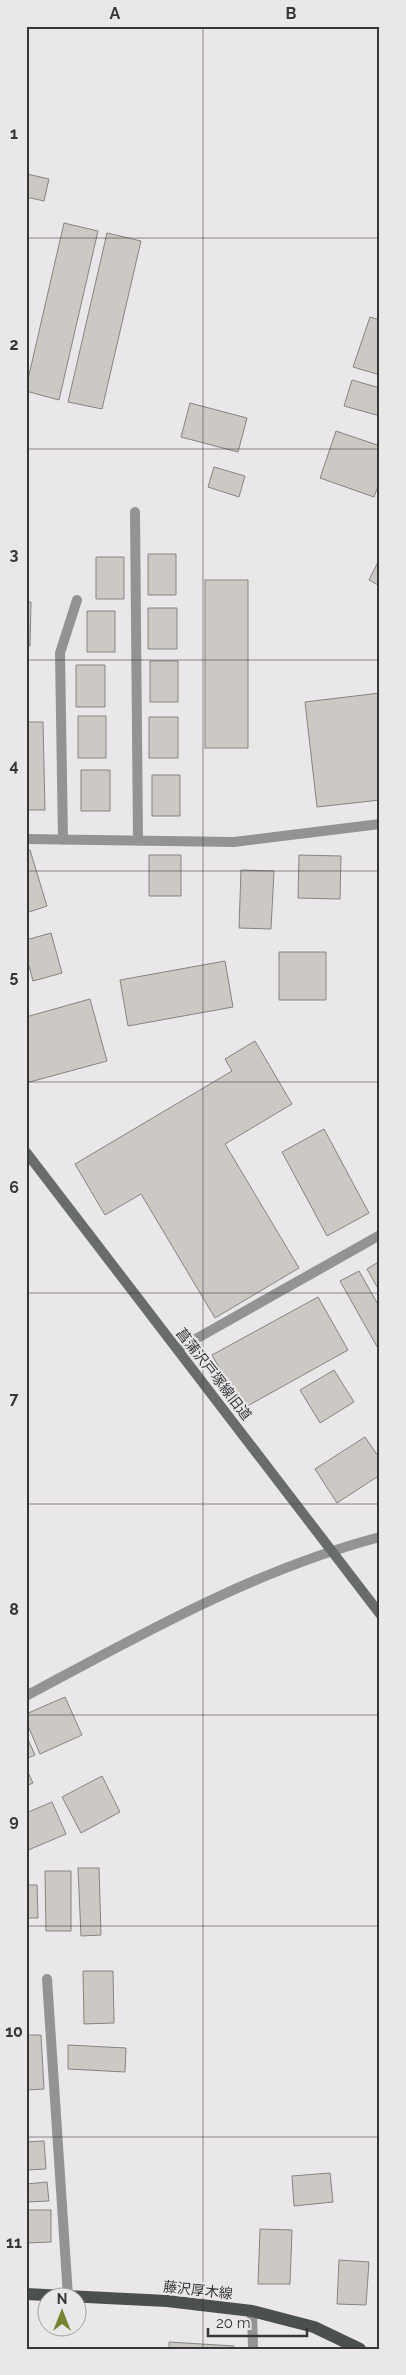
<svg xmlns="http://www.w3.org/2000/svg" width="406" height="2375" font-family="Raleway,'Noto Sans JP',sans-serif">
<rect width="100%" height="100%" fill="#eae7eb"/>
<!-- building -->
<path fill="#ccc9c4" stroke="#868480" d="M27,174l22,5 -5,22 -18,-4z
M64,223l34,8 -39,169 -33,-9v-3z
M107,233l34,8 -39,168 -34,-7z
M370,317l10,3v55l-27,-8z
M352,380l28,8v28l-36,-10z
M190,403l57,15 -9,34 -57,-15z
M336,431l44,15v35l-6,16 -54,-19z
M214,467l31,9 -6,21 -31,-10z
M148,554h28v41h-28z
M96,557h28v42h-28z
M380,558v28l-11,-6z
M205,580h43v168h-43z
M26,602h5l-1,44h-4z
M148,608h29v41h-29z
M87,611h28v41h-28z
M150,661h28v41h-28z
M76,665h29v42h-29z
M380,693v107l-63,7 -12,-105z
M78,716h28v42h-28z
M149,717h29v41h-29z
M26,722h17l2,88h-19z
M81,770h29v41h-29z
M152,775h28v41h-28z
M30,850l17,56 -21,7v-62z
M149,855h32v41h-32z
M299,855l42,1 -1,43 -42,-1z
M241,870l33,1 -3,58 -32,-1z
M51,933l11,40 -29,8 -7,-26v-15z
M279,952h47v48h-47z
M225,961l8,46 -105,19 -8,-46z
M90,999l17,62 -81,22v-66z
M255,1041l37,63 -67,40 74,124 -84,50 -74,-124 -36,21 -30,-51 157,-93 -7,-12z
M324,1129l45,84 -42,23 -45,-84z
M380,1261v31l-13,-23z
M359,1271l21,37v44l-40,-71z
M318,1297l30,53 -106,59 -30,-54z
M334,1370l20,32 -34,21 -20,-33z
M365,1437l15,22v16l-43,28 -22,-34z
M65,1697l17,38 -42,19 -14,-33v-7z
M26,1735l9,20 -9,4z
M26,1768l7,15 -7,3z
M102,1776l18,36 -39,21 -19,-36z
M52,1802l14,32 -40,17v-38z
M78,1868h21l2,67 -20,1z
M45,1871h26v60h-25z
M26,1885h11l1,33h-12z
M83,1971h30l1,52 -30,1z
M26,2035h15l3,54 -18,1z
M68,2045l58,3 -1,24 -57,-3z
M44,2141l2,28 -20,1v-28z
M330,2173l3,29 -39,4 -2,-30z
M47,2182l2,19 -23,1v-18z
M26,2210h25v32l-25,1z
M260,2229l32,1 -2,54h-32z
M339,2260l30,2 -3,43 -29,-1z
M169,2342l65,4v3h-65z"/>
<g fill="none" stroke-linecap="round" stroke-linejoin="round">
<!-- street -->
<path stroke="#919493" stroke-width="10" d="M135,512l3,329
M26,839l208,3 146,-18
M63,840l-3,-187 17,-53
M178,1349l202,-114
M26,1696c114,-61 228,-126 354,-159
M47,1979l21,317
M252,2311l1,38"/>
<!-- secondary -->
<path stroke="#686c6b" stroke-width="10" d="M26,1152l354,462"/>
<!-- primary -->
<path stroke="#4b504f" stroke-width="12" d="M26,2294l141,7 85,10 62,16 46,22"/>
</g>
<!-- grid -->
<path fill="none" stroke="#363537" stroke-width="1" stroke-opacity="0.55" d="M203,26v2323M26,238h354M26,449h354M26,660h354M26,871h354M26,1082h354M26,1293h354M26,1504h354M26,1715h354M26,1926h354M26,2137h354"/>
<g text-anchor="middle" dominant-baseline="central" stroke-width="4.5" stroke-linejoin="round" paint-order="stroke">
<!-- street labels -->
<g font-size="14" fill="#363537" stroke="#eae7eb">
<text transform="translate(214 1374) rotate(52)">菖蒲沢戸塚線旧道</text>
<text transform="translate(198 2290) rotate(6)">藤沢厚木線</text>
</g>
</g>
<!-- border -->
<rect width="406" height="2375" fill="none" stroke="#eae7eb" stroke-width="55"/>
<!-- north arrow -->
<g transform="translate(62 2312)"><circle r="24" fill="#eae7eb" stroke="#a2a0a3"/>
<path d="M0-4L9 19L0 12L-9 19Z" fill="#758534"/>
<text y="-8" font-size="14" font-weight="bold" text-anchor="middle" fill="#363537">N</text>
</g>
<!-- scale -->
<path d="M208 2328v8h99v-8" fill="none" stroke="#363537" stroke-width="2.5"/>
<text x="216" y="2328" font-size="15" fill="#363537" stroke="#eae7eb" stroke-width="4" paint-order="stroke">20 m</text>
<rect x="28" y="28" width="350" height="2320" fill="none" stroke="#363537" stroke-width="2"/>
<g font-size="16" text-anchor="middle" font-weight="bold" fill="#363537">
<text x="115" y="19">A</text>
<text x="291" y="19">B</text>
<text x="14" y="139">1</text>
<text x="14" y="350">2</text>
<text x="14" y="560">3</text>
<text x="14" y="771">4</text>
<text x="14" y="982">5</text>
<text x="14" y="1193">6</text>
<text x="14" y="1404">7</text>
<text x="14" y="1615">8</text>
<text x="14" y="1826">9</text>
<text x="14" y="2037">10</text>
<text x="14" y="2248">11</text>
</g>
</svg>
